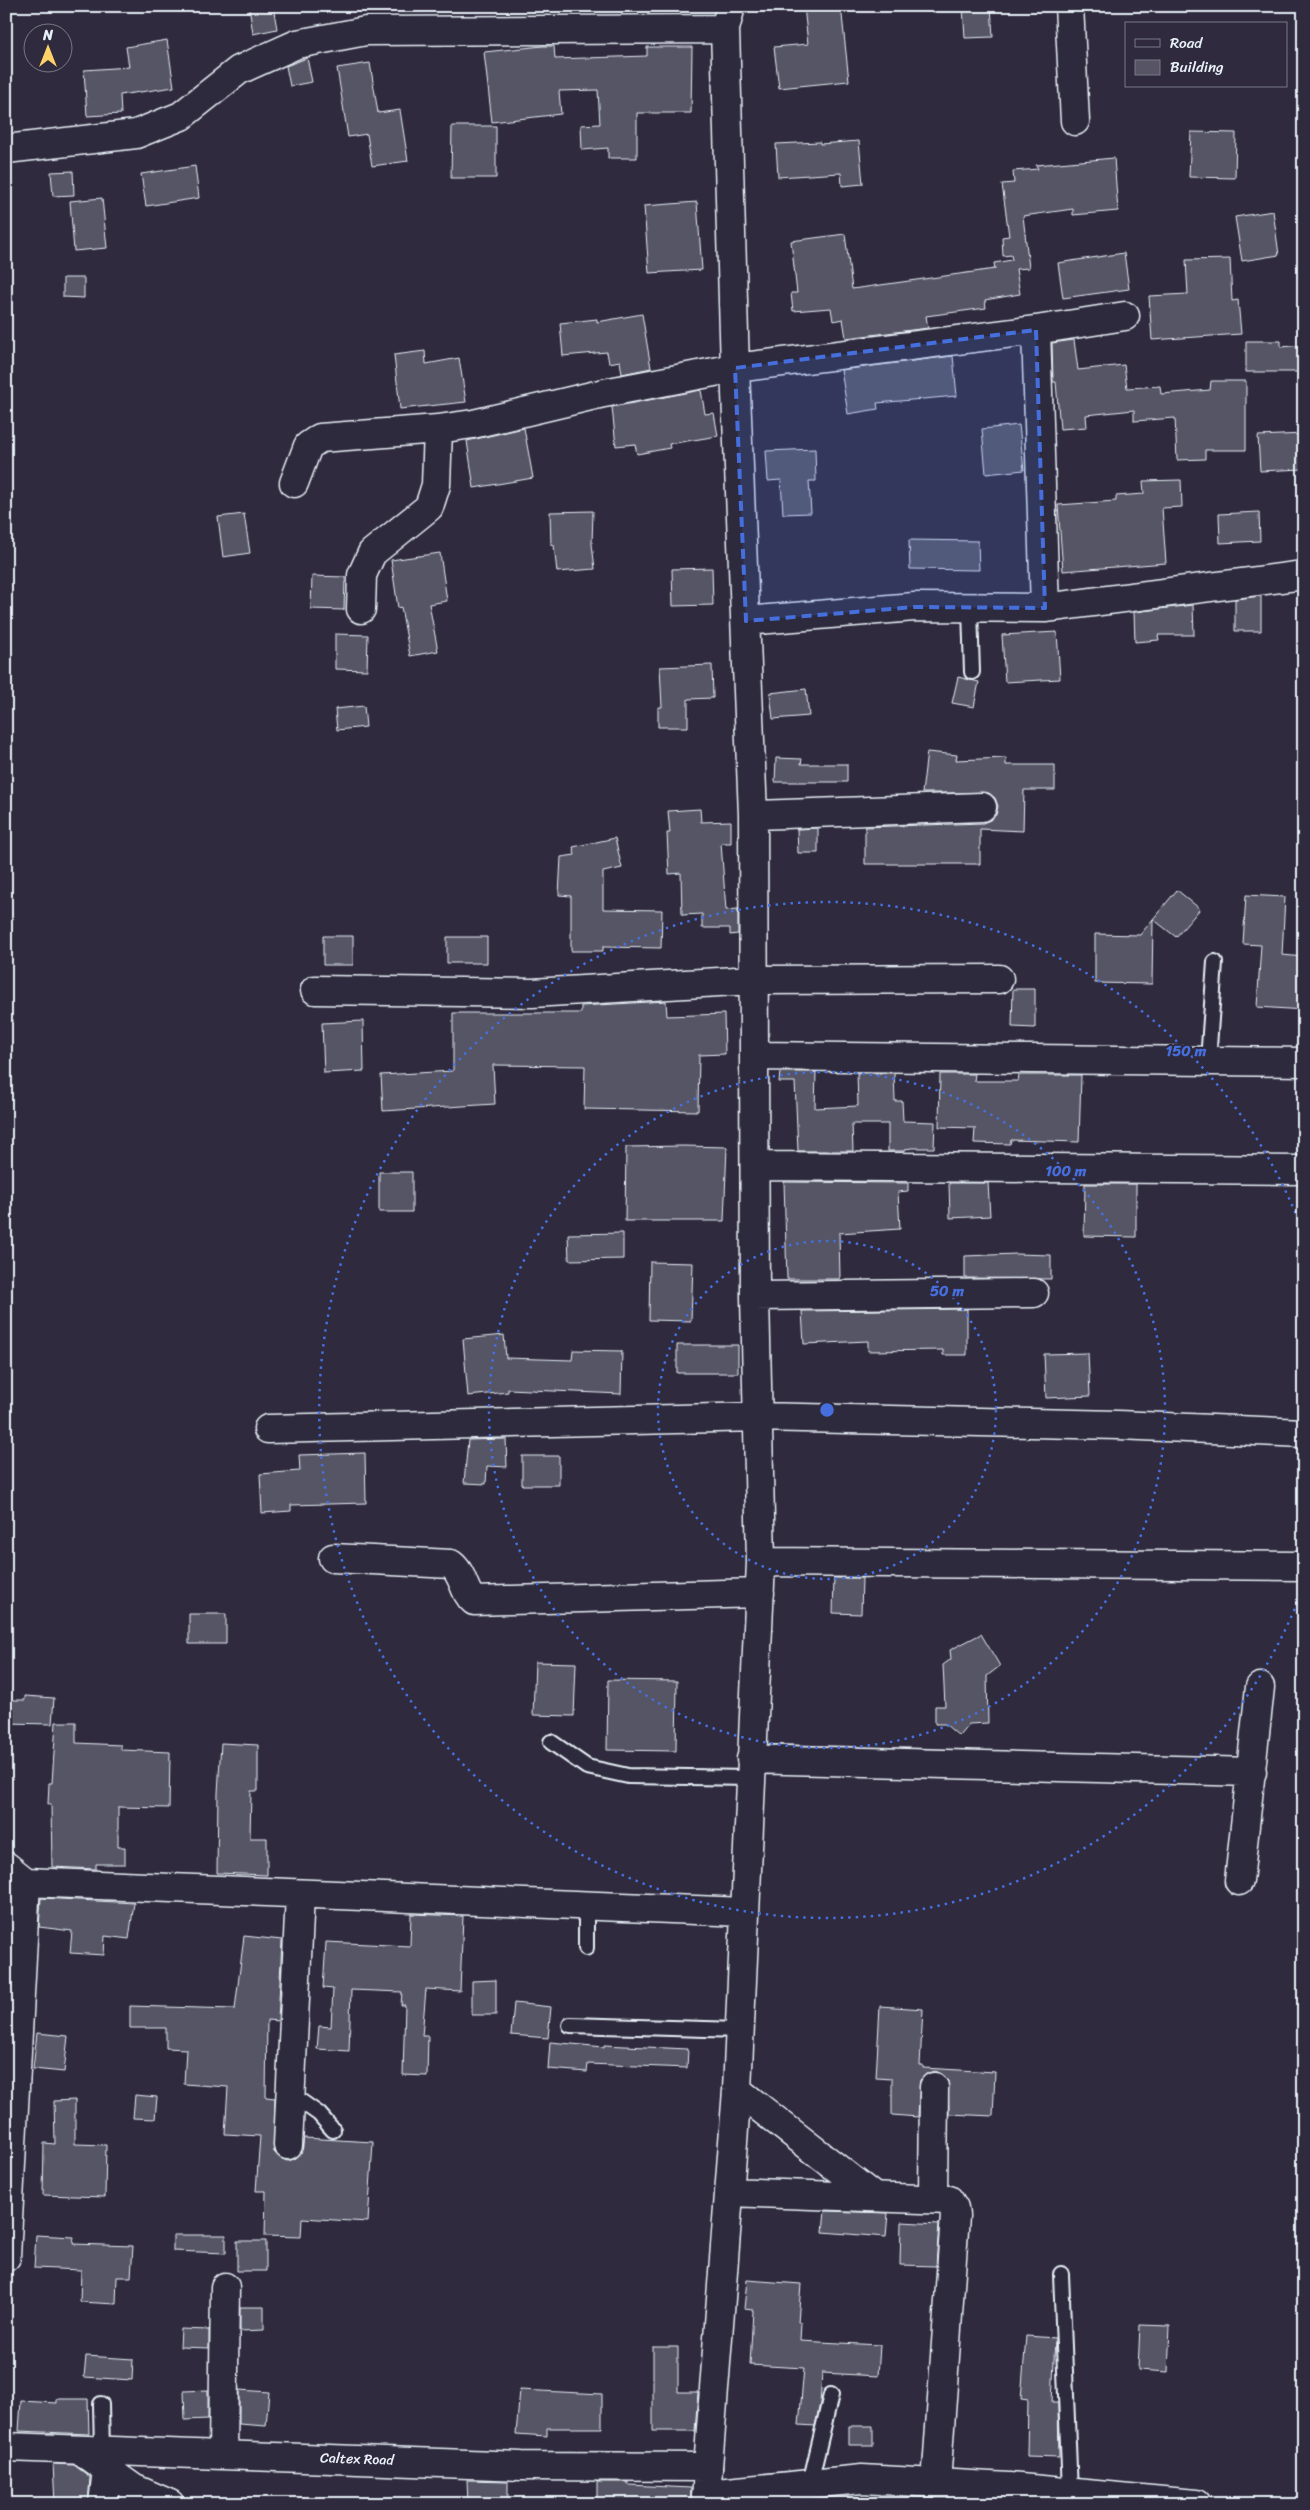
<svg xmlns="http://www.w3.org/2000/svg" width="1310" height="2510" font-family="Sriracha,sans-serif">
<rect width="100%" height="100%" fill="#2f2a3d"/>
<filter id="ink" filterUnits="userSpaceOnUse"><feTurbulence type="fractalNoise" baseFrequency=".02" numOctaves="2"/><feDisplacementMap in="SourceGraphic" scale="10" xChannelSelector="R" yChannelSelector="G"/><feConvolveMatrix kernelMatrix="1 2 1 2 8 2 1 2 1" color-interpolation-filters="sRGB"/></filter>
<g filter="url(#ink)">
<!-- building -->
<path fill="#575565" stroke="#e8f1f8" d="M249,6h24l4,23 -24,5z
M804,6h37l8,75 -70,7 -5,-41 34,-3z
M991,6l2,31 -28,1 -2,-31z
M167,40l7,47 -54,8 1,19 -34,2 -3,-46 45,-3 -3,-20z
M543,46h11l1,13 92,-3v-9h45l-1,66h-54v45h-29v-10l-26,2 -1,-25 19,-1 -2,-34 -39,1 2,23 -69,8 -8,-70z
M307,58l5,24 -22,4 -4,-20z
M370,63l8,50 22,-3 8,51 -36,5 -5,-32 -19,3 -11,-69z
M452,126h44v52h-45z
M1191,132l45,1 -1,45 -46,-1z
M859,141l4,43 -21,2 -1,-13 -63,4 -2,-33 44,-2v2z
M1114,158l4,53 -45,4v-6l-50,7 6,52 -13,1 4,25 -35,6 1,8 -60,8 2,12 -82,10 -3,-19 -10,2 -2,-13 -38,3 -2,-18h6l-6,-52 54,-7 7,55 143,-20 -1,-6 18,-3 -1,-5 -8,1 -1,-19 7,-1 -7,-52 12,-1 -1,-12 25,-2 -2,-4z
M195,166l4,32 -53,8 -5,-32z
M73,171l1,24 -21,1 -2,-24z
M102,198l5,50 -33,3 -4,-50z
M697,202l5,68 -53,3 -5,-67z
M1273,211l6,44 -37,6 -7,-44z
M1124,253l5,36 -66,9 -5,-35z
M1230,259l2,42 6,-1 3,34 -89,6 -3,-44 39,-2 -2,-34z
M63,278h21v20l-21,-1z
M642,314l9,54 -29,6 -2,-13 -11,2 -2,-11 -44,4 -3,-33 37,-4v3z
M1074,340l4,30 46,-5 3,23 33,-2 1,8 49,-4 1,-9h35v69h-41v9l-28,1 -2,-42 -41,3v-11l-48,5 1,12 -27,2 -4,-47h-3l-1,-39z
M1246,341h35v6l23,-2v27h-58z
M425,351l1,13 33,-6 7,44 -66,7 -6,-54z
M953,356l4,40 -80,7 1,6 -30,5 -7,-44z
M701,390l4,24 9,-1 4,23 -49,8 1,4 -33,6 -2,-10 -19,2 -4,-39z
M1019,425l5,45 -38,4 -4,-45z
M524,428l9,50 -59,10 -7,-47z
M1304,434v35l-44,2 -2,-35z
M815,449l1,32h-7l2,32 -28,1 -2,-34 -13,1 -2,-30z
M1181,480l1,27 -20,1 4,55 -103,8 -5,-66 58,-4v-5l28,-2 -1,-13z
M593,511l-1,33 3,25 -38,3 -3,-27h-3l-1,-33z
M1259,512l1,29 -40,2 -1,-29z
M244,514l6,39 -27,4 -5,-40z
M909,540l69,1 1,29 -69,-1z
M440,553l7,48 -18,3 9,47 -28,5 -9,-49 -3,1 -7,-48z
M712,568l1,37 -40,1 -1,-37z
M312,576l33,1 -1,33 -33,-1z
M1261,596v35h-26v-32z
M1193,605l1,30h-36l1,5 -24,2 -1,-30z
M1057,632l3,47 -55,3 -3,-47z
M335,634l33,1 -1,35 -32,-1z
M712,665l1,33 -25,1v28h-30v-20h4l-2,-40z
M958,677l21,5 -5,25 -22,-4z
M806,689l3,27 -36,3 -3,-26z
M364,706l2,21 -29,3 -2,-21z
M927,752l30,3 -1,5 50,-2v7h49v25h-31l-1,41 -43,-2v35h-115v-37l118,-4 7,-3 6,-5 2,-9 -3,-8 -6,-5h-67z
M776,758l26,1 -1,5h46v18h-72z
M700,809l1,13 30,-1v22h-10l5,67 12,-1v25l-8,1v-7h-28v-14l-20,1 -1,-42 -12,1 -2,-41h3l-2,-22z
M818,828v25h-20l-1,-24z
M615,838l7,30 -19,4v37l59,1 -1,38 -58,-1v4h-32v-55l-12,-1 2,-38 14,-2 -2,-8z
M1177,890l23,19 -24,28 -23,-18z
M1246,895l39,2 -3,58 22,2v53l-47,-3 4,-62 -18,-1z
M1153,919l-1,65 -57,-1v-49l45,1z
M323,936h30v29h-30z
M447,937h40v26h-40z
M1013,989h22v39l-23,-1z
M666,1001l1,15 57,-2 1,40 -26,1 -1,56 -114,-2 1,-43 -92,-1 2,39 -112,7 -2,-36 72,-4v-58h128v-7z
M363,1021l1,50 -40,2 -2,-50z
M780,1072h36l-1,36 43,-2 -1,-33h37l1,28h7l1,20 32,1 -1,26h-22l-7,1v2h-17v-27h-36l1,27h-55l-3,-69h-16z
M940,1074h35l-1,7h44l1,-6h62l-2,67 -68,-2 -1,4 -36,-1 1,-15 -36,-1z
M683,1146l44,1 -3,74h-99l1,-74z
M379,1172h33v40h-33z
M784,1182l124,1v8l-10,1 2,37 -61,4 1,46h-53z
M949,1183h39l2,33 -40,2z
M1085,1184h51v53l-52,-1z
M623,1233v26l-54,1 -1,-26z
M1016,1254l35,1v24l-86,-1v-22z
M650,1262l43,1 -2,58 -42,-1z
M967,1309v46h-24v-5l-75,1v-10l-64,3 -2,-33z
M504,1335l2,23 66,2 1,-10 49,1 -1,43 -113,-5v3l-40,4 -5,-57z
M677,1345h61v28h-61z
M1088,1353l2,43 -44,2 -2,-44z
M506,1439l1,28 -20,-1 -1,18 -22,-1 4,-43z
M365,1453l1,50 -75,2v6l-29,2 -2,-39 40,-3 -1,-16z
M522,1456h37v29h-37z
M834,1578h28l-1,36 -28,-1z
M189,1614h37v30h-37z
M981,1634l19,32 -13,10 1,47 -19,1 -10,12 -14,-12h-10v-18h10l-2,-41 8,-6 -1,-9z
M535,1662l41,1 -2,53 -41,-1z
M608,1680l69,1 -1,70 -69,-1z
M25,1696l29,2 -2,26 -46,-1v-23h19z
M56,1722h20v21l45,2v5l49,2 -1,56 -51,-1v40h7v17h-29v5l-44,-2 -1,-63h-3l1,-21h3z
M221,1743l37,2v46h-7l-1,47h17v37l-50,-2 1,-80z
M41,1898l93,5 -5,36 -24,-3 -1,19 -34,-2 2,-22 -33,-4z
M411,1914l52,2 -3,75 -34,-2 -4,47h6l-1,40 -24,-1 2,-70h-4l1,-13 -51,-2 -2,61 -32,-2 2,-23 12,1 2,-38 -10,-1 3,-46 84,4z
M244,1936l38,4 -4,81 -11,-1 -1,77 9,1 -1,54 6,6 7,3 8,-2 6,-6 3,-15 69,4 -5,80 -66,-4 -1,19 -36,-1 1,-45h-10l4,-55 -35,-2 3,-47 -44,-3 2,-35 -20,-1v-20h-36v-22l105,3z
M496,1980v35h-24v-34z
M514,2003l37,4 -3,31 -37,-3z
M880,2006l43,3 -3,56h3v3l72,4 -2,44 -44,-2 -1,-34 -6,-6 -8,-3 -8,3 -6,6 -2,37 -26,-2v-36l-16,-1z
M37,2033l31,3 -4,36 -31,-3z
M550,2042l54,5v-2l84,4 -1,19 -99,-4 -1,8 -39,-3z
M135,2095l22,2 -2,22 -22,-1z
M75,2100v44l31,1 -1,52 -62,-2 1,-52 11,1 -1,-43z
M825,2211l63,2 -2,24 -63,-5z
M901,2222l38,2 -3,42 -36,-1z
M36,2235l38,2 -1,7 60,2 -2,31h-14l-1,27 -36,-2 1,-32 -47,-2z
M173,2235h53v18l-53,-2z
M237,2241h29v30h-29z
M747,2280l54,4 -3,38h3l-1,19 80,4 -2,31 -56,-3 -2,31 -5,22 -16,-1 5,-57 -54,-3 3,-55 -9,-1z
M240,2307h24v23l-24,1z
M1140,2325l30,1 -2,46 -30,-2z
M181,2329l28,1v18l-29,-1z
M1026,2336l29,2 -3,65h6l1,54 -32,-1 1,-56 -7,-1z
M653,2347h25v45h20l-3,39h-42z
M86,2356l47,3 -1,21 -48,-3z
M208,2390v29l-23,1 -1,-29z
M239,2390l30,2 -3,34 -27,-2z
M520,2390l82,4v34h-55v8l-31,-2z
M57,2399h31l1,35 -70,-3 2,-30 36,2z
M849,2426h24v19h-24z
M53,2464l21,1 16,12 -2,27h-33z
M467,2480l41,1v23h-40z
M597,2482h31v3l63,3 -1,16h-93z"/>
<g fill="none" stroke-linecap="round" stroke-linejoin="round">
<!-- service casing -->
<g stroke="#e8f1f8" stroke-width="18">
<path id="service" d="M970,609l2,63
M1208,1061l7,-99
M551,1742l36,25 41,9 122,2
M586,1905v43
M570,2025l169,5
M292,2095l27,19 14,16
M1061,2274l9,218
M101,2404l1,47
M810,2483l21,-88"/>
</g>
<!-- minor casing -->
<g stroke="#e8f1f8" stroke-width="31">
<path id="minor" d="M1069,6l6,115
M6,149l130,-15 45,-18 58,-46 58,-26 69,-13 359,-2
M1036,330l89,-14
M294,483l14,-37 12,-8 118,-9 35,-5 131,-31 131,-25 301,-38 9,278
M361,609l1,-34 10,-22 57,-46 7,-22 2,-56
M746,621l168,-14 131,1 259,-33
M753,815l229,-8
M315,990l217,3 221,-13 246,-1
M754,1056l550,6
M755,1166l549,4
M755,1296l279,-3
M268,1429l490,-12 360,8 186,8
M333,1558l118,6c13,10 12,28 23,37l286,-8
M761,1562l543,4
M751,1759l501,13
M6,1866l20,16 718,30
M1239,1881l21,-194
M737,2090l137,107
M288,2145l12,-250
M729,2192l220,8 5,8 1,8 -19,267
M933,2198l1,-111
M6,2257l20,-375
M81,2451l52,37 37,16
M223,2454l2,-167
M708,2467l29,-377 24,-528 -6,-266 -2,-481 -18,-447 -10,-339 6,-23
M103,2504l4,-35"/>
</g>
<!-- tertiary casing -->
<g stroke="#e8f1f8" stroke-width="31">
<path id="tertiary" d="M6,2447l515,19 187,1 -2,37
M706,2494l156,-15 147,8 187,17"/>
</g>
<!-- service -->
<use href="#service" stroke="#2f2a3d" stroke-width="14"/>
<!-- minor -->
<use href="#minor" stroke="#2f2a3d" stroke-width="28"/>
<!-- tertiary -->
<use href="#tertiary" stroke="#2f2a3d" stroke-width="28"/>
</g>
</g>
<!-- marked area -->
<path fill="#466fde" fill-opacity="0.2" stroke="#466fde" stroke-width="4" stroke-dasharray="10 6" stroke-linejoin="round" d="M1036,330l9,278 -131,-1 -168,14 -11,-253z"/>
<!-- distance rings -->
<g fill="none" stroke="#466fde" stroke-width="2.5" stroke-dasharray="2.5 5">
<circle cx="827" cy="1410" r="169"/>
<circle cx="827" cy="1410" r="338"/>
<path d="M1303 1588A508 508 0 1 1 1303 1232"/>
</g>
<g text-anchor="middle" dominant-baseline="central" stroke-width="4" stroke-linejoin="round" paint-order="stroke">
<!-- street labels -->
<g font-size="14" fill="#e8f1f8" stroke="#2f2a3d">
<text transform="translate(357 2459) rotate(2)">Caltex Road</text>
</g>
</g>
<circle cx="827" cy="1410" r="8" fill="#466fde" stroke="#2f2a3d" stroke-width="2.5"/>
<g font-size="15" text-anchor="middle" font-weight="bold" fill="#466fde" stroke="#2f2a3d" stroke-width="4" stroke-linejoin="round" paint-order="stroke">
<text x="1186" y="1056">150 m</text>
<text x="1066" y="1176">100 m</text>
<text x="947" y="1296">50 m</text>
</g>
<!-- margin -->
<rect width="1310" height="2510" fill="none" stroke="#2f2a3d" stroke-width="25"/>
<rect x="12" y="12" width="1285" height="2485" fill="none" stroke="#e8f1f8" stroke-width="2" filter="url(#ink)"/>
<!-- legend -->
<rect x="1125" y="22" width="162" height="65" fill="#2f2a3d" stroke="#797a88"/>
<rect x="1135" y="39" width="25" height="8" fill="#2f2a3d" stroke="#797a88"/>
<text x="1170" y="48" font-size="15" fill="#e8f1f8">Road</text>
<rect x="1135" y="60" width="25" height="15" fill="#575565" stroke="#797a88"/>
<text x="1170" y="72" font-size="15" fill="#e8f1f8">Building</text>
<!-- north arrow -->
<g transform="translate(48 48)"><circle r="24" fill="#2f2a3d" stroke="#797a88"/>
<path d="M0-4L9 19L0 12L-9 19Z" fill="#ffd166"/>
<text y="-8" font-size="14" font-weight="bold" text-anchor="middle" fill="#e8f1f8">N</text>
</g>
</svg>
